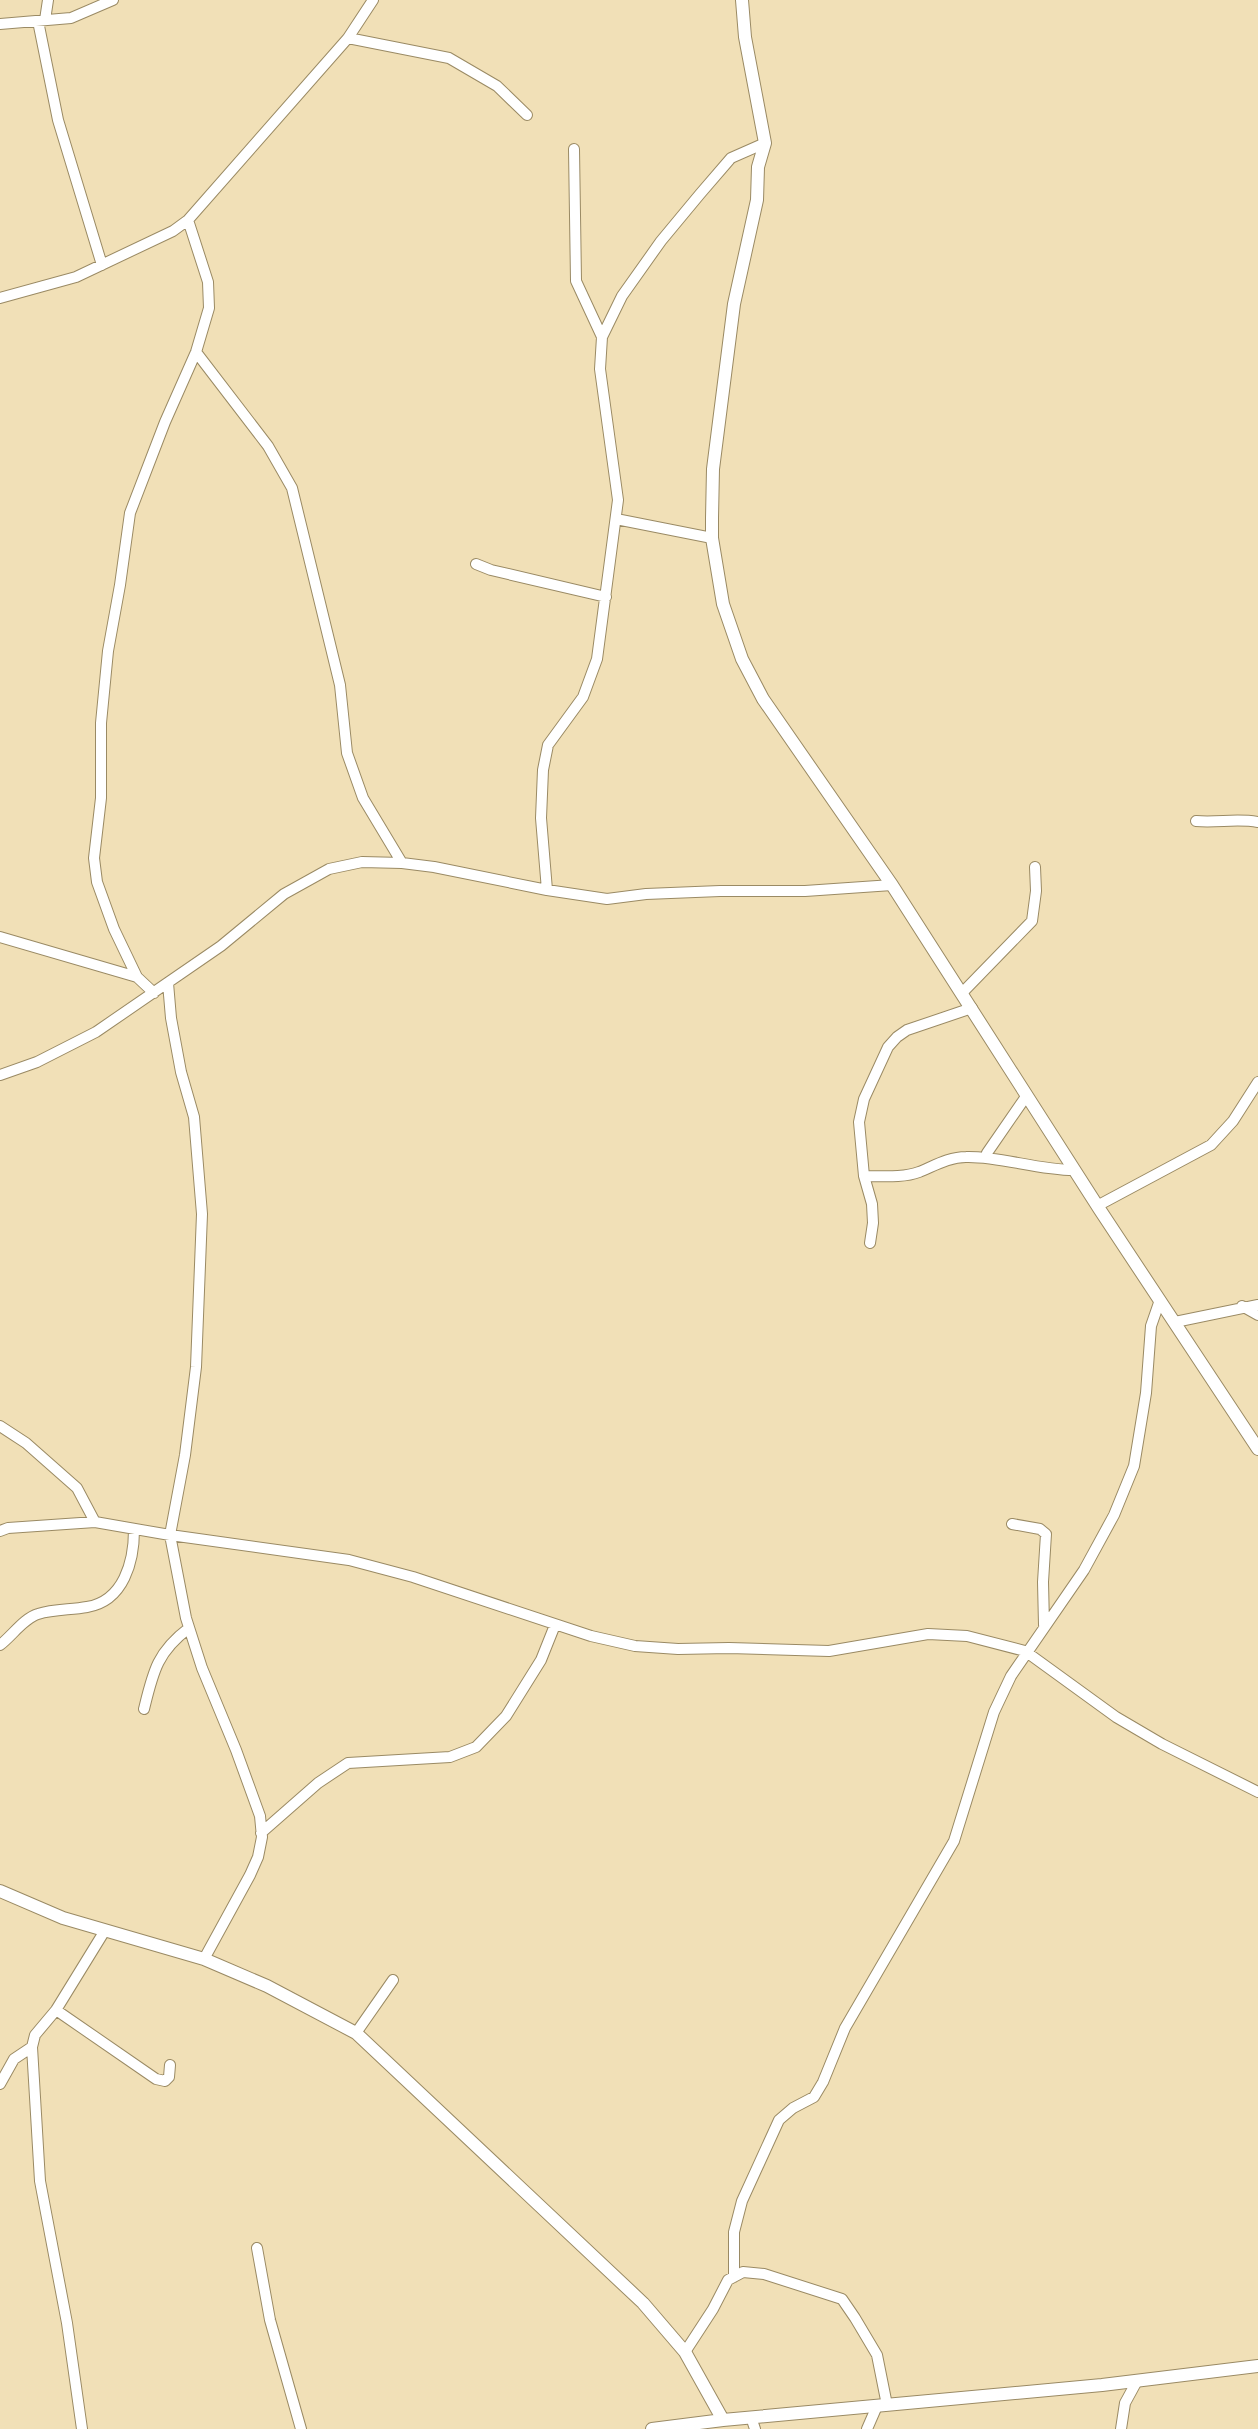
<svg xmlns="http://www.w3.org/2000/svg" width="1258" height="2429" font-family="'Space Grotesk',sans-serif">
<rect width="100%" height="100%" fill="#f1e0b7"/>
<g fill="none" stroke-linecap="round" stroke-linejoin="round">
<!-- minor casing -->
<g stroke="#9a8a64" stroke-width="12">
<path id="minor" d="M45,20l3,-20
M38,21l20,99 44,145
M0,24l71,-6 42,-18
M348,38l101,20 48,28 30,29
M574,149l2,132 26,56
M0,298l76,-21 97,-46 15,-11 160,-182 25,-38
M196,352l72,94 24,42 48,197 7,68 16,45 39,65
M616,519l96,19
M476,564l15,6 115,27
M1196,821c22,2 40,-3 62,1
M547,890l-6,-72 2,-48 5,-25 35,-48 14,-38 21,-159 -18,-131 2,-32 20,-41 39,-55 39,-47 31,-36 34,-15
M0,937l137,40
M168,983l3,35 10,54 13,45 8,97 -6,153 -11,88 -15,80 16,83 16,50 34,82 24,66 2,21 -4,20 -8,18 -46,84
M154,993l-17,-16 -23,-48 -17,-47 -3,-24 7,-60v-75l7,-72 12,-66 10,-72 35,-91 31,-70 13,-44 -1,-26 -20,-62
M962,993l70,-72 4,-30 -1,-24
M0,1075l37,-13 59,-30 125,-86 63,-52 45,-25 33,-7 40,1 32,4 113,23 60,9 39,-5 74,-3h85l87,-6
M987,1157v-4l40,-58
M864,1176c17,0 40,2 55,-4 15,-6 30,-15 47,-15 34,-1 71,13 108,13
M1097,1206l114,-61 22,-24 25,-39
M870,1243l3,-20 -1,-19 -8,-28 -5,-54 5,-23 24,-52 9,-10 10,-7 65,-22
M1242,1306l16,9
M1175,1322l83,-17
M0,1426l26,17 51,45 18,34
M1012,1524l28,5 6,5 -3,48 1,43
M0,1531l8,-3 87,-6 75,13 179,25 64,17 178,59 44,10 43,3 51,-1 100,3 99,-17 39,2 58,15 91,66 46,27 96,48
M0,1645c12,-9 24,-27 38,-31 16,-5 33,-4 49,-7 37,-6 47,-46 47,-77
M144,1709c9,-37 13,-57 45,-81
M261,1833l57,-50 30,-20 102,-6 26,-10 30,-31 35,-56 14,-35
M56,2010l100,69 9,2 4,-4 1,-12
M356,2033l37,-53
M0,2084l14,-25 18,-12
M257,2248l13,72 31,109
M734,2277v-45l8,-31 37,-81 14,-12 21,-11 9,-15 22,-54 109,-187 40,-129 17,-36 73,-106 30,-55 20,-49 12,-73 5,-67 9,-26
M685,2352l28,-43 15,-29 15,-8 21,2 78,25 13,19 22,37 10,50
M751,2417l4,12
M82,2429l-15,-106 -27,-142 -8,-134 3,-12 21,-25 48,-78
M867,2429l10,-23
M1121,2429l4,-26 12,-22"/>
</g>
<!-- tertiary casing -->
<g stroke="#9a8a64" stroke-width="14">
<path id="tertiary" d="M742,0l3,37 20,106 -7,24 -1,33 -23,104 -21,165 -1,49v20l11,66 19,55 21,40 129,186 208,325 158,239
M0,1891l63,27 141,41 63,27 89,47 287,270 42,49 38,68
M652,2429l71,-9 379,-35 156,-19"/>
</g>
<!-- minor -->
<use href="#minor" stroke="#fff" stroke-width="10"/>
<!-- tertiary -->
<use href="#tertiary" stroke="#fff" stroke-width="12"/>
</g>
</svg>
